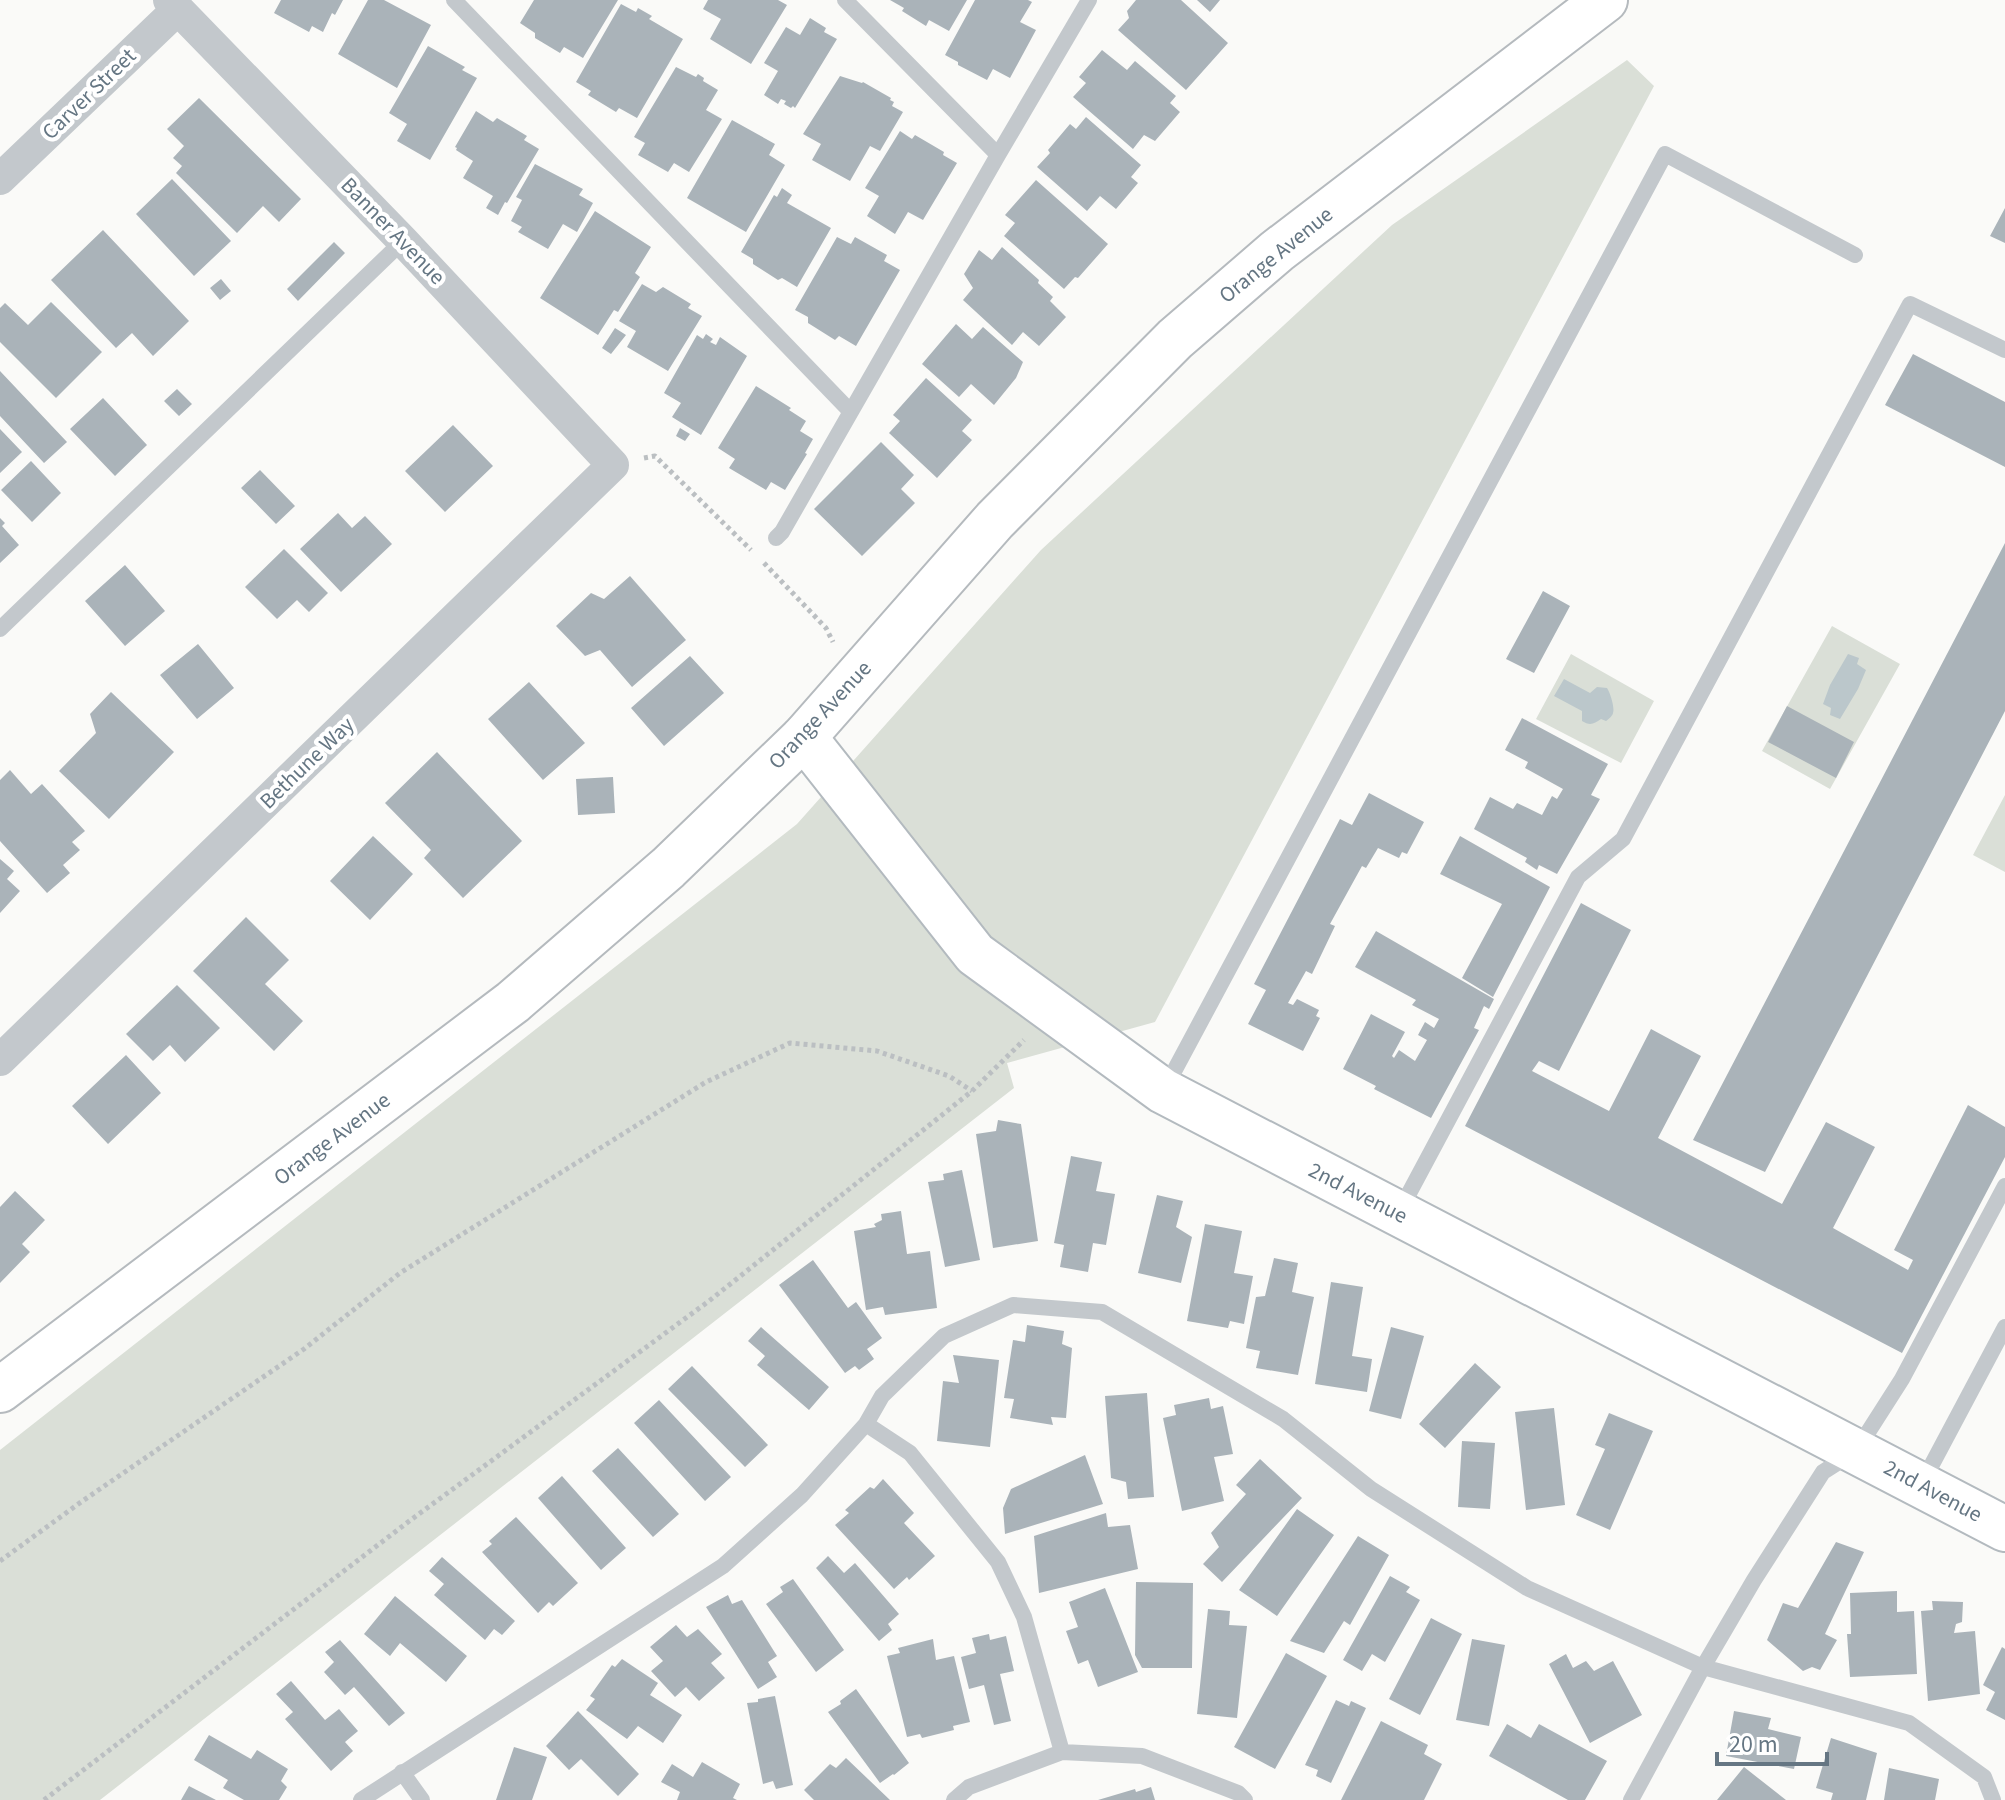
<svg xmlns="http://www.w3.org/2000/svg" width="2005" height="1800" font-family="'Source Sans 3',sans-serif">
<rect width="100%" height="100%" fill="#fafaf8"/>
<!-- green -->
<path fill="#dadfd7" d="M1627,60l27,26 -499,936 -148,41 7,25 -914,712h-100v-350l797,-626 244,-274 351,-325z
M1832,626l68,38 -70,125 -68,-38z
M1571,654l83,47 -33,62 -85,-44z
M2005,795v77l-32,-17z"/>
<!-- water -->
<path fill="#bbc7cb" d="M1848,654l11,4 -2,6 9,6 -8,19 -18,30 -10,-4 1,-7 -8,-4 7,-19z
M1564,679l26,14 7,-6 10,1c3,4 8,20 6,25 0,2 -5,7 -7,8l-5,-2c-7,5 -11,7 -19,2v-10l-28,-15z"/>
<!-- building -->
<path fill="#aab3b9" d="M281,0h62l-8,15 -3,-2 -9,19 -11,-6 -3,6 -35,-19z
M368,0h16l47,25 -34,63 -59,-34z
M534,0h84l-35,58 -19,-11 -4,6 -25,-15v-5l-15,-10z
M708,0h70l9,5 -36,59 -41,-25 11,-20 -18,-10z
M890,0h77l-18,31 -20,-11 -3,6 -24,-15 2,-3z
M975,0h53l4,2 -12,20 16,8 -26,48 -17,-9 -6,11 -29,-15v-3l-13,-7z
M1136,0h45l47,43 -42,47 -68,-60 11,-12 -2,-7z
M1197,0h23l-10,12z
M621,4l15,8 2,-4 14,8 -3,3 34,20 -46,79 -18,-10 -3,4 -28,-17 3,-4 -15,-9z
M810,18l16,10 -2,4 13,7 -42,69 -2,-2 -2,2 -7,-4 2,-3 -5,-2 -3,5 -14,-9 14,-24 -14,-8 22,-36 14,8z
M428,46l37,21 -3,3 15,8 -47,82 -33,-19 10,-17 -18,-11z
M1102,50l25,20 8,-9 41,35 -6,7 10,9 -25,29 -11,-6 -11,14 -60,-52 13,-14 -7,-6z
M676,67l20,10 2,-3 6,4 -1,3 15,9 -12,20 16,9 -33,53 -15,-9 -6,9 -30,-17 7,-12 -11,-6z
M840,76l22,7 1,-1 28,16 -1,2 4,2 -2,4 11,6 -23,39 -10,-5 -20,35 -38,-21 9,-16 -18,-10z
M199,98l102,101 -22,23 -16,-16 -26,27 -61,-60 6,-7 -9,-8 11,-12 -17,-17z
M476,111l17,11 4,-4 30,18 -3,4 15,9 -32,54 -2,-1 -7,13 -12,-7 7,-12 -30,-18 10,-17 -17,-11 1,-2 -2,-1z
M1086,117l55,48 -10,12 7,6 -22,26 -16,-13 -13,15 -50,-44 13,-14 -2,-3 22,-26 6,5z
M732,120l43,24 -6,11 16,10 -39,67 -59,-34z
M900,131l12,8 3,-4 29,17 -1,3 14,8 -34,57 -15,-8 -13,22 -28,-18 12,-20 -14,-8z
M535,164l48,25 -4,6 14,8 -16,29 -14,-8 -15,25 -30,-17 4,-5 -11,-6 11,-21 -6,-3z
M172,179l59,62 -37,35 -58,-62z
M1036,180l72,64 -30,34 -3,-1 -11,12 -60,-53 11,-13 -10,-8z
M782,188l10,7 -5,8 44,25 -34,59 -15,-9 -4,2 -25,-16v-5l-12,-7 33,-57 3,2z
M2005,208v35l-15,-7z
M595,211l56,36 -16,26 5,4 -22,35 -4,-2 -16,25 -58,-37z
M103,230l86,91 -36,35 -21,-23 -16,15 -65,-68z
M837,237l14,7 4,-7 32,18 -3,6 16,9 -44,76 -17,-10 -4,4 -27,-17v-6l-13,-7z
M334,242l11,11 -47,48 -11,-12z
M1002,247l37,33 -1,3 15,14 -3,4 16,16 -27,29 -16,-14 -11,13 -49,-45 10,-12 -9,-14 15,-24 13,10z
M221,279l10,12 -11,9 -10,-12z
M642,284l14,8 7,-5 28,17 -3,4 14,8 -34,55 -41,-24 9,-16 -17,-10z
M51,302l51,50 -46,46 -56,-56v-34l5,-5 23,22z
M956,324l16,15 11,-12 40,35 -7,16 -22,27 -23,-21 -12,13 -37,-33z
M615,328l11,7 -15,19 -9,-6z
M706,334l7,5 -3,3 6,3 4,-8 27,19 -46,79 -29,-18 9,-14 -17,-10 33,-58 6,4z
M1913,354l92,48v65l-120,-62z
M0,371l67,71 -23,21 -44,-47z
M926,378l46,42 -10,11 10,9 -35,38 -48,-45 11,-12 -7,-6z
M756,386l35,22 -2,2 17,11 -6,10 13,8 -8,14 2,1 -22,36 -14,-8 -5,8 -37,-22 6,-9 -17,-11z
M177,389l15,15 -13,12 -15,-15z
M103,398l44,47 -32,31 -45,-47z
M453,425l40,41 -48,46 -40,-41z
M680,428l10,6 -5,7 -9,-5z
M0,429l22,23 -22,21z
M881,442l33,33 -13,14 14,14 -53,53 -48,-47z
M31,461l30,32 -29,29 -31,-32z
M260,470l35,36 -19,18 -35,-36z
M338,513l14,15 13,-12 27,28 -51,48 -41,-43z
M0,518l5,5 -3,3 17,19 -19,18z
M2005,543v168l-240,461 -72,-32z
M284,549l44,44 -19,19 -12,-12 -20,19 -32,-32z
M125,565l40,46 -40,35 -40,-45z
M630,576l56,64 -54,47 -32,-37 -15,6 -29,-30 35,-33 13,6z
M1543,591l27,15 -36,67 -28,-14z
M198,644l36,44 -37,31 -37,-44z
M690,656l34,37 -60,53 -33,-38z
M529,682l56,61 -42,37 -55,-61z
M111,692l63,60 -65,67 -50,-48 37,-38 -6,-19z
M1787,706l67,36 -18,36 -68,-36z
M1522,718l86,46 -17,31 9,4 -43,75 -18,-9 -2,5 -12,-8 2,-4 -53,-29 16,-32 23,12 4,-6 25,12 10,-19 5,3 6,-10 -38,-21 3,-6 -23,-12z
M437,752l85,89 -59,57 -39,-40 7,-8 -46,-47z
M10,770l21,24 11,-10 43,47 -13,11 8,8 -17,15 7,8 -23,20 -47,-52v-61z
M613,777l2,36 -37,2 -2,-36z
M1369,793l55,29 -17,32 -5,-2 -3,6 -21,-10 -12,20 -4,-2 -32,58 5,2 -23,48 -6,-3 -18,32 5,2 4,-6 22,11 -3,6 4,2 -17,33 -55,-27 18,-34 -12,-6 86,-165 12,6z
M373,836l40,38 -43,46 -40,-39z
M1460,836l90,51 -57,110 -31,-19 40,-74 -62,-30z
M0,859l14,12 -7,8 13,12 -20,22z
M1581,903l50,27 -72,141 -20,-10 -7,10 77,40 42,-82 50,27 -43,82 124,66 44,-82 49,25 -42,81 75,42 5,-10 -19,-10 74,-145 37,22v30l-103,196 -437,-227z
M246,917l43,43 -24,24 38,37 -29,30 -81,-80z
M1376,931l118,68 -5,10 -5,-3 -10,22 5,2 -48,88 -57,-29 2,-3 -33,-17 28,-55 34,18 -13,24 2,2 5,-8 16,11 12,-21 -9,-5 7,-13 9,6 5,-9 -27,-14 4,-5 -61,-33z
M177,985l43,43 -35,34 -15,-17 -17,16 -27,-27z
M126,1055l35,38 -53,51 -36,-38z
M998,1120l23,4 17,117 -45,7 -17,-114 20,-3z
M1071,1156l31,6 -6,29 19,3 -9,51 -13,-2 -5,29 -28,-5 4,-22 -10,-2z
M962,1170l18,90 -35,7 -17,-85 16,-2 -1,-6z
M15,1191l30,29 -23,24 8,8 -30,31v-76z
M1157,1195l26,6 -7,26 16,10 -11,46 -43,-10z
M901,1211l6,43 23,-3 7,57 -52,7 -2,-8 -17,3 -12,-79 22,-4 -2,-3 8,-4 -1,-6z
M1205,1224l37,7 -8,42 19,3 -9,48 -14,-3 -2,7 -41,-7z
M1274,1258l24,5 -6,29 22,5 -16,78 -42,-7 4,-17 -14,-3 10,-51 9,-1z
M813,1260l35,48 8,-6 26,36 -15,11 7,10 -15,11 -4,-4 -10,7 -66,-88z
M1331,1282l32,5 -11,69 20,3 -5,33 -52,-8z
M1027,1325l37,6 -2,13 10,4 -6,70 -15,-1 2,8 -43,-7 4,-19 -10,-1 9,-58 12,2z
M761,1327l68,60 -20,23 -52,-45 8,-9 -17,-15z
M1391,1327l33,9 -23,83 -32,-8z
M953,1355l46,5 -9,87 -53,-6 6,-60 16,2z
M1475,1363l26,24 -56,61 -26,-24z
M692,1366l76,79 -23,22 -77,-78z
M1147,1393l7,104 -26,2 -2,-17 -15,-4 -6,-82z
M1209,1398l2,11 12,-3 10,48 -19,3 10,44 -42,10 -19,-93 13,-3 -2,-10z
M659,1400l72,77 -26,24 -71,-78z
M1554,1408l11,97 -39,5 -11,-98z
M1609,1413l44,18 -43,99 -34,-15 29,-66 -10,-4z
M1462,1441l33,2 -5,66 -32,-2z
M618,1448l61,66 -26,23 -61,-66z
M1085,1455l18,49 -98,30 -2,-26 8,-19z
M1260,1459l42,39 -80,84 -19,-18 16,-17 -8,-14 35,-39 -10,-9z
M562,1476l64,72 -25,22 -63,-72z
M883,1479l31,34 -10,10 31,33 -26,24 -2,-3 -13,12 -59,-64 14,-12 -4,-3 25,-23 4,2z
M1297,1509l37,26 -57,81 -38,-26z
M1106,1513l2,14 22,-2 8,44 -99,24 -5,-57z
M516,1517l62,66 -25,23 -4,-4 -11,11 -56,-61 10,-8 -3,-3z
M1358,1536l31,19 -39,70 -6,-4 -20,32 -34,-12z
M1836,1542l28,10 -39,82 12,6 -17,30 -8,-3 -9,4 -36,-31 16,-37 15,5z
M828,1556l16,17 11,-10 44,51 -11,10 4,6 -13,11 -63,-73z
M442,1557l73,64 -13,14 -8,-6 -9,11 -51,-45 10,-11 -15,-13z
M1390,1576l20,11 -4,5 14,8 -35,62 -13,-8 -10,17 -19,-11z
M793,1579l51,71 -28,22 -50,-68 17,-12 -3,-5z
M1136,1582l57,1 -1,85h-50l-7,-13z
M1105,1588l33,84 -40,15 -10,-27 -10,4 -12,-33 12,-4 -9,-25z
M1897,1591v21l17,-1 3,63 -67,3 -3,-43h4l-1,-41z
M728,1595l4,9 10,-4 35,56 -9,6 9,15 -19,12 -52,-82z
M395,1596l72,60 -21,26 -46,-39 -10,13 -26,-22z
M1932,1601l31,1 -1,20 -6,2 -2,9 21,-2 5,63 -52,7 -7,-90 12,-1z
M1208,1609l22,2 -1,14 18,1 -10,92 -40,-4z
M1431,1618l31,16 -42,81 -31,-16z
M676,1625l11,12 11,-8 24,25 -11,9 14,15 -26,23 -13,-14 -11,10 -24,-26 12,-10 -13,-14z
M989,1634l1,6 16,-4 8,35 -14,3 11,47 -17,4 -10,-40 -15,4 -8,-32 15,-4 -4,-15z
M933,1639l3,21 18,-4 16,66 -17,4 1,4 -32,8 -2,-4 -13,3 -20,-81 13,-3 -2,-5z
M1472,1639l33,6 -16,81 -33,-6z
M340,1640l65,73 -16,13 -35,-39 -9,8 -21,-23 10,-10 -9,-10z
M2002,1647l3,2v71l-19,-10 9,-18 -12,-7z
M1286,1653l41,23 -52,93 -41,-22z
M1566,1654l7,14 13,-7 8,10 19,-10 29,54 -52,28 -41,-79z
M622,1659l36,24 -8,12 32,20 -19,28 -25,-17 -11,13 -41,-29 9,-11 -5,-3 22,-31 3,2z
M291,1681l34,39 14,-11 19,22 -13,11 8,9 -22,20 -46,-52 8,-7 -17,-18z
M856,1689l53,74 -15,12 -1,-1 -13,9 -52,-71 13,-8 -1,-3z
M775,1696l18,89 -17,4 -3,-8 -10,3 -16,-81 11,-1v-3z
M1336,1700l13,6 2,-5 15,7 -35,75 -15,-7 2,-6 -13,-5z
M578,1711l61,63 -21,22 -37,-37 -12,11 -23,-24z
M1734,1711l37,7 -3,11 33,8 -7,32 -68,-13z
M1381,1721l47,24 -4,9 18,10 -18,36h-83z
M1507,1724l24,14 8,-14 68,37 -22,39h-17l-79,-44z
M209,1735l42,24 6,-9 31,19 -7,12 6,6 -8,13h-35l-21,-12 5,-8 -34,-20z
M1831,1738l46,15 -11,47h-35l2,-7 -17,-5z
M514,1747l33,10 -15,43h-36z
M846,1758l44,42h-76l-10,-10 26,-26 6,4z
M702,1762l38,22 -7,14 4,2h-60l3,-8 -19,-10 11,-18 21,13z
M1744,1767l42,33h-69z
M1889,1768l50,11 -4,21h-51z
M189,1786l27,14h-35z
M1151,1787l4,13h-57l37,-11 1,3z"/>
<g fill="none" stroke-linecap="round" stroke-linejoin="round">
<!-- secondary casing -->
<g stroke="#b3babf" stroke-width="48">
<path id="secondary" d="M804,737l171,217 188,137 842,438"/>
</g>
<!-- primary casing -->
<g stroke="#b5babe" stroke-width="48">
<path id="primary" d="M0,1390l513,-388 155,-134 136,-131 191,-217 180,-181 102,-88 328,-251"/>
</g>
<!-- path -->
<path stroke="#bbbfc2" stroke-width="5" stroke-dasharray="4 4" stroke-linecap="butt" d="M644,458l11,-2 96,94
M764,563l62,65 7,14
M0,1561l81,-59 223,-153 96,-76 306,-191 84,-39 87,8 72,25 23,15
M44,1800l364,-278 301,-221 263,-210 52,-51"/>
<!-- lane -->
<path stroke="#c3c8cc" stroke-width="16" d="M454,0l396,411
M845,0l153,155
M776,538l6,-6 216,-377 91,-155
M0,629l403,-388
M1164,1090l501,-936 190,101
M1399,1212l179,-335 45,-38 287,-535 95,46
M866,1424l44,29 88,109 26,55 38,135
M1921,1485l84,-158
M402,1772l20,28
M361,1800l362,-234 79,-71 64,-71 16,-28 62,-60 69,-31 89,7 181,107 88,70 156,99 176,79 206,56 75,54 9,23
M954,1800l15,-13 93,-35 80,4 96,37 7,7
M1631,1800l72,-133 51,-87 69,-108 33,-21 46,-72 103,-193"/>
<!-- street -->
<path stroke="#c3c8cc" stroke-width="32" d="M0,179l178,-170
M0,1060l613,-595 -210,-224 -234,-241"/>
<!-- secondary -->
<use href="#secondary" stroke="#fff" stroke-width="44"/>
<!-- primary -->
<use href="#primary" stroke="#fff" stroke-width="44"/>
</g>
<g text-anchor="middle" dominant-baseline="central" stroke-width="8" stroke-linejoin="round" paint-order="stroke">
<!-- street labels -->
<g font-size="22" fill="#657683" stroke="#fff">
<text transform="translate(89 94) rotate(-44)">Carver Street</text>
<text transform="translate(393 231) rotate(46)">Banner Avenue</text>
<text transform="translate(1276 255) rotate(-39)">Orange Avenue</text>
<text transform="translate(820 715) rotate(-47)">Orange Avenue</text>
<text transform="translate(307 763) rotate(-44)">Bethune Way</text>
<text transform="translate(332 1139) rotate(-37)">Orange Avenue</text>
<text transform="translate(1358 1193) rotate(27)">2nd Avenue</text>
<text transform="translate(1933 1491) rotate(28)">2nd Avenue</text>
</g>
</g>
<!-- scale -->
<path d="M1717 1752v12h110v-12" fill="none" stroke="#657683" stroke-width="4"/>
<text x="1729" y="1752" font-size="24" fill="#657683" stroke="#ffffff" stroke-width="6" paint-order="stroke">20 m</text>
</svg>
